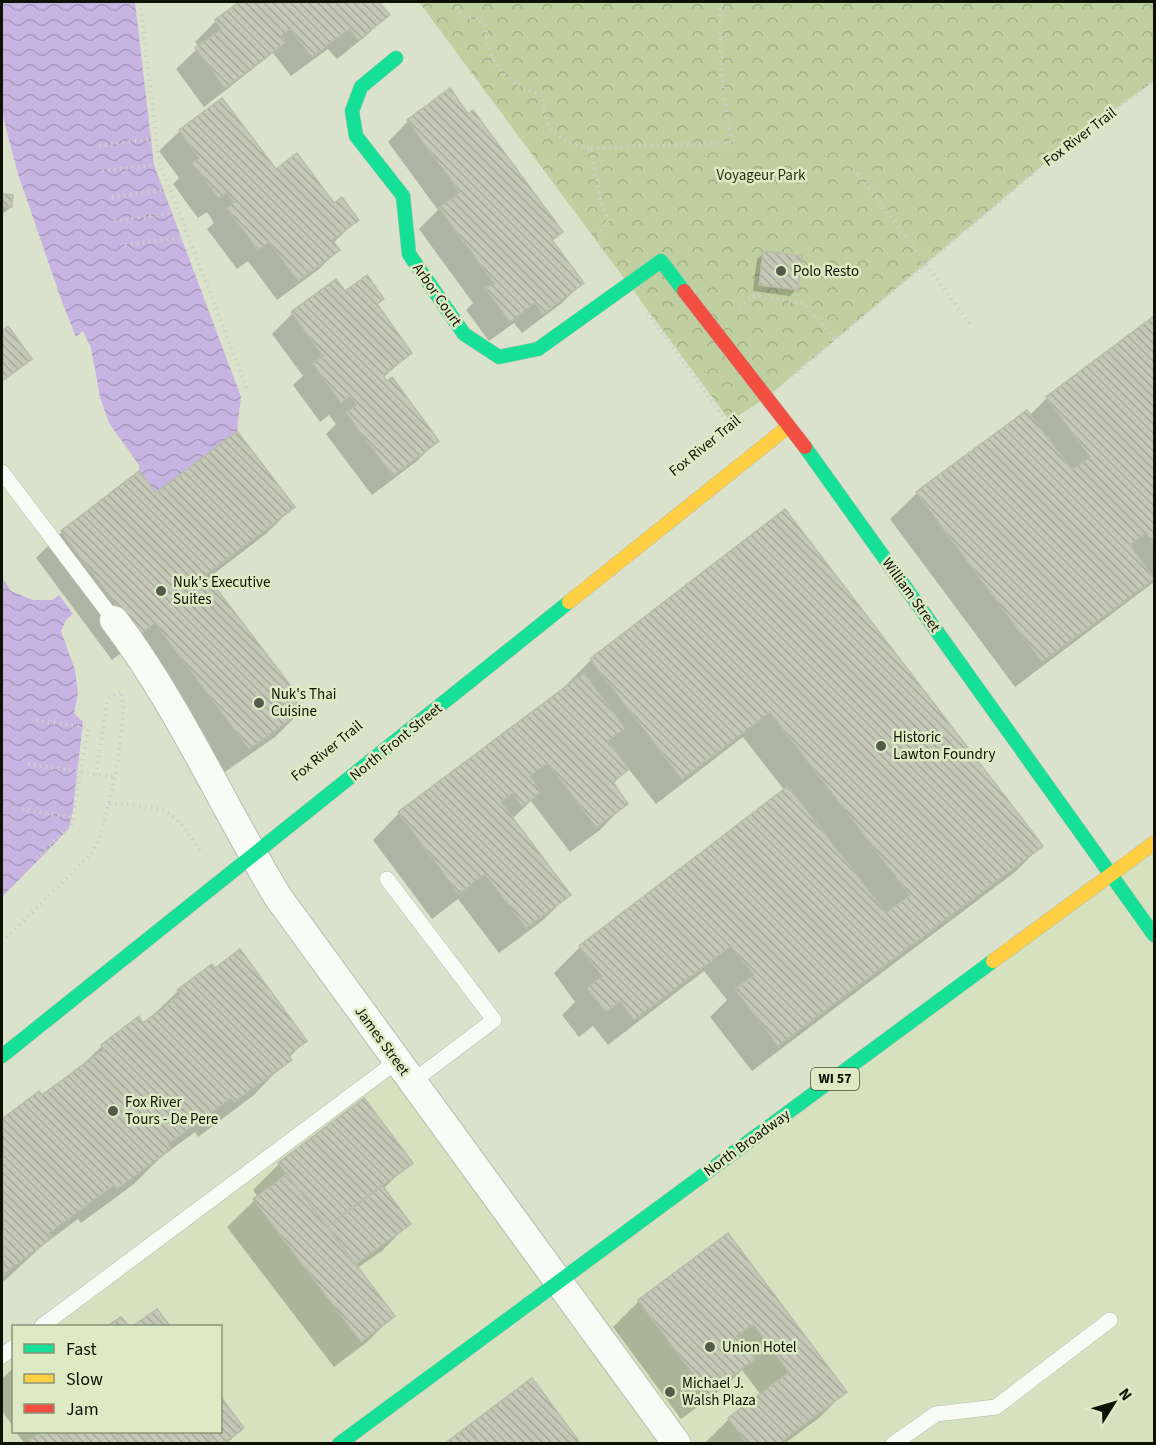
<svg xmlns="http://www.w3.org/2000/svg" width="1156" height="1445" font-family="'Source Sans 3',sans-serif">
<defs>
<pattern id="park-crowns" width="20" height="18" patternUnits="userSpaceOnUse" patternTransform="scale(1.5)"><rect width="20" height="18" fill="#bfcf9f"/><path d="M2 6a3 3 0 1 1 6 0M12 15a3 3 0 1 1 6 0" fill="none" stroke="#a3b187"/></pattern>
<pattern id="water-waves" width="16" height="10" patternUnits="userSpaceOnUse" patternTransform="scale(1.5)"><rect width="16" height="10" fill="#c8b4e2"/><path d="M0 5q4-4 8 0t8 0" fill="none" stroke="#ab9ac0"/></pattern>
<pattern id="building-back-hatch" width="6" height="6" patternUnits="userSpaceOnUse" patternTransform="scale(1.5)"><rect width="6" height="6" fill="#c5c8b7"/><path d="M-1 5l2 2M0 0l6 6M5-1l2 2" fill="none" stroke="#a8ab9c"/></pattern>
</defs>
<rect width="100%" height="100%" fill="#dae2cc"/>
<!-- built -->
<path fill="#d5e1bf" d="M1154,843v600l-1152,1v-88l11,-9 1,85h206v-106h-178l355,-265 162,221z"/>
<!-- park -->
<path fill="url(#park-crowns)" d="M419,2h735v79l-81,59 -306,257 -37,24z"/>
<!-- water -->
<path fill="url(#water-waves)" d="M2,2h133l19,163 87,232 -4,34 -81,62 -17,-22 -15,11 -4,-20 -25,-47 -7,-63 -12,-15 -15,-38 -43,-125 -16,-61z
M2,579l16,14 34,7 7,-5 14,19 -7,6 2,25 9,19 9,53 -12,91 -5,20 -67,74z"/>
<!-- pier -->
<path fill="#dae2cc" d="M83,331l8,17 9,49 9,26 30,42v6l-17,13 -5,-21 -25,-47 -7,-63 -12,-14z
M2,577l17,13 33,6 5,-3 2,2 -8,5h-18l-22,-9z
M73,614l3,1 -6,5v25l18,45 1,27 -12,92 -6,21 -69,75v-8l69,-70 12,-105 -9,-9 4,-19 -3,-24 -14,-39 5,-11z"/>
<!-- shadow -->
<path fill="#0003" d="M242,2h135l11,13 -21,20 -30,24 -9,-10 -37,27 -18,-23 -69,54 -28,-38 23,-22 -4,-5 21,-21z
M450,90l111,142 -10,10 31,41 -20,20 -40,30 -8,-10 -25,18 -23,-31 7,-7 -54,-74 19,-19 -50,-68 20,-21z
M180,131l95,40 82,49 -24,23 5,7 -20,20 -41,30 -29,-39 -11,8 -30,-40 7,-6 -7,-11 -9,6 -25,-34 6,-6 -20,-27z
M2,196l9,1v10l-7,6h-2z
M764,253l33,36 -7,7 -37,-5 4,-32z
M336,281l9,12 37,6 -6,6 34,48 -27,25 54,63 -20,20 -45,34 -46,-61 10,-10 -7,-9 -9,7 -27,-37 10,-9 -31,-42 20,-20z
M1154,318v264l-139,105 -125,-168 27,-26 110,-81 3,3 17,-17z
M8,328l22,31 -28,23v-49z
M156,495l137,12 -26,26 -60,46 94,132 -26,26 -53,37 -94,-126 -16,12 -76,-102 26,-26z
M785,511l256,335 -26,26 -263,199 -42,-54 17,-17 -23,-29 -96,74 -15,-19 -14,11 -17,-22 13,-13 -21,-29 26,-26 205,-156 -42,-54 -87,67 -28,-36 -15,16 13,19 -26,27 -30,22 -39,-51 -19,18 57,76 -27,26 -43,32 -41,-54 -26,20 -59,-79 26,-27 168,-125 -2,-2 26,-26z
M178,991l127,50 -51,54 -56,42 -3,-5 -35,26 -26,26 -53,39 -3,-4 -35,26 -41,38v-162l37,-28 3,4 33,-25 27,-26 36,-28 5,7z
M411,1162l-28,27 26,34 -26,27 -27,19 37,47 -26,26 -33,25 -107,-140 31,-30 -5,-7 26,-26z
M727,1235l118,157 -26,26 -35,26h-80l25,-25 32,-24 -19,-25 -15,15 -46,34 -68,-92 26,-26z
M14,1367v61l-12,-17v-32z
M242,1428l-15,16h-202l-9,-12h204z"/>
<!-- building -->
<path fill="url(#building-back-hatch)" stroke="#b8bcaa" stroke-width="1.5" d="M239,2h140l11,13 -32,25 -9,-11 -37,28 -22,-28 -9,7 5,6 -61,46 -30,-40 26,-19 -6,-9z
M450,88l18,26 5,-4 90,122 -11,8 32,43 -41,31 -8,-11 -25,19 -25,-34 9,-5 -55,-75 21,-16 -53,-72z
M222,98l54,71 21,-16 37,50 8,-6 17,23 -27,20 8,10 -42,31 -29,-39 -11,8 -31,-42 7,-6 -7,-10 -8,6 -27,-35 7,-5 -20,-28z
M2,194l11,1 -1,12h-10z
M763,251l39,5 -4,34 -39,-5z
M367,275l17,24 -7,5 35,49 -29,22 4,6 5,-4 47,64 -46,35 -47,-63 11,-9 -7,-8 -9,7 -28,-39 10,-8 -32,-44 45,-33 9,12z
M1154,316v229l-8,-12 -16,12 24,34 -112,83 -126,-170 111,-82 45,60 18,-13 -44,-60z
M8,326l24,33 -30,22v-50z
M237,431l58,76 -89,68 91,119 -4,3 10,14 -54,38 -94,-126 -16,12 -78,-104 78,-60 17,22z
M785,509l258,337 -265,200 -43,-57 19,-14 -23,-29 -97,74 -14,-19 -14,11 -19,-24 15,-12 -23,-30 209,-160 98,127 24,-18 -140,-183 -88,67 -92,-120z
M584,673l41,55 -17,13 21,28 -16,13 15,22 -32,23 -48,-64 -18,13 11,16 -19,14 -9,-13 -12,9 70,93 -45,33 -41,-54 -26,20 -61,-82z
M240,949l67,92 -19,14 4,5 -58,42 -3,-4 -63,46 3,5 -54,40 -3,-4 -65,48 4,4 -49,37 -2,-155 37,-28 3,4 62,-46 -3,-4 38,-29 4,7 37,-28 -3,-5 35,-26 3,4z
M364,1098l49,65 -86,64 -49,-64z
M287,1174l108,142 -34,26 -108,-143z
M382,1185l29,39 -56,41 -28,-38z
M728,1233l119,159 -69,52h-31l-19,-26 61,-46 -36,-48 -16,12 18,23 -47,35 -70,-94z
M157,1309l13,17h-37z
M121,1317l8,9h-22z
M532,1378l49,66h-100l-13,-18z
M220,1396l24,32 -21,16h-10l-8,-12h15z
M468,1426l13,18h-37z
M41,1432h20l9,12h-45z
M61,1432h54l9,12h-54z
M115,1432h50l9,12h-50z
M165,1432h40l8,12h-39z"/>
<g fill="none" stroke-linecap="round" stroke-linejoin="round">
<!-- lane casing -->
<g stroke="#b7bdad" stroke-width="16">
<path id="lane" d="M2,472l112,148
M387,879l107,141 -82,62
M42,1326l355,-265
M2,1356l12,-9
M893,1444l43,-30 60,-7 114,-87"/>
</g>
<!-- street casing -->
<g stroke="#b7bdad" stroke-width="30">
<path id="street" d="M114,620c65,86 108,185 164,277l399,547"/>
</g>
<!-- fast casing -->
<g stroke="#b7bdad" stroke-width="15">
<path id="fast" d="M396,58l-35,29 -9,24 4,25 47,60 6,58 55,80 35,23 39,-8 123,-88 23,30
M805,447l349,488
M2,1056l567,-454
M339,1444l654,-483"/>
</g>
<!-- slow casing -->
<g stroke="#b7bdad" stroke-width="15">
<path id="slow" d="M569,602l220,-176
M993,961l161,-118"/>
</g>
<!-- jam casing -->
<g stroke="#b7bdad" stroke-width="15">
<path id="jam" d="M684,291l121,156"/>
</g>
<!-- path -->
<path stroke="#ced0ca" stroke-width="4" stroke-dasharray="1.5 4.5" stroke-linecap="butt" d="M140,2l19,159 88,228
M453,2l10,14 20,5c4,8 3,16 5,24 7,27 28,42 54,50 2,8 1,17 5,25 8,18 26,26 44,28l8,46 9,28c-13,12 -11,21 -2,34
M99,146l52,-7
M591,148l142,-5c-12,-44 -13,-92 -13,-138l4,-3
M102,171l52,-6
M858,173l112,151
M112,197l51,-7
M114,221l58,-8
M125,245l56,-7
M739,307l15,-11 49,7 32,35
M648,313l82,113
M792,376l281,-236 81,-59
M36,720l52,8 -16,96 -35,34
M28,764l85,13
M96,775l11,-73 1,-4 13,-6
M109,803c59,6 58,-1 92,49
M22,809l52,9
M2,942l91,-90c14,-25 37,-135 28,-160"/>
<!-- lane -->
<use href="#lane" stroke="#f9fbf7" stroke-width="15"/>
<!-- street -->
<use href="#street" stroke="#f9fbf7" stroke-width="28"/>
<!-- fast -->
<use href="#fast" stroke="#16e098" stroke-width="14"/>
<!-- slow -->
<use href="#slow" stroke="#ffcf43" stroke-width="14"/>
<!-- jam -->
<use href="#jam" stroke="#f24e42" stroke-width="14"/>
</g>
<!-- markers -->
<g fill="#555b4b" stroke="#ddeac4" stroke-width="2">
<circle cx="781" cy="271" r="6"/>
<circle cx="161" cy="591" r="6"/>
<circle cx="259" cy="703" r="6"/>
<circle cx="881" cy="746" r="6"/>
<circle cx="113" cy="1111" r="6"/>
<circle cx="710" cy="1347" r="6"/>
<circle cx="670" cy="1392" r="6"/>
</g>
<g text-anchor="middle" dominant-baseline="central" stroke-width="5" stroke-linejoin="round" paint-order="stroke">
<!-- shield labels -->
<rect fill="#ddeac4" stroke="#4c533e" stroke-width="1.5" x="811" y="1068" width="48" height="22" rx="4.5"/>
<g font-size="14" font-weight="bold" fill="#0e1205">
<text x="835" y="1079">WI 57</text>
</g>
<!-- street labels -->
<g font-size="15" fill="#0e1205" stroke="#ddeac4">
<text transform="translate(1080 137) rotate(-37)">Fox River Trail</text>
<text transform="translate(437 295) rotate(55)">Arbor Court</text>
<text transform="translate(705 446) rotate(-39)">Fox River Trail</text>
<text transform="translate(911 595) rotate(54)">William Street</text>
<text transform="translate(396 742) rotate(-39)">North Front Street</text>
<text transform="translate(327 751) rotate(-39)">Fox River Trail</text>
<text transform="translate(382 1041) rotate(54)">James Street</text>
<text transform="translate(747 1143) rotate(-36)">North Broadway</text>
</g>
<!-- park labels -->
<g font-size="15" fill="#28320f" stroke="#ddeac4">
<text x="761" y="175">Voyageur Park</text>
</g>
<!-- poi labels -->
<g font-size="15" fill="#0e1205" stroke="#ddeac4" text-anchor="start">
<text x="793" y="271">Polo Resto</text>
<text x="173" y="582">Nuk's Executive<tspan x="173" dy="17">Suites</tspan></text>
<text x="271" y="694">Nuk's Thai<tspan x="271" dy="17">Cuisine</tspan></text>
<text x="893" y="737">Historic<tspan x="893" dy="17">Lawton Foundry</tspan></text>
<text x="125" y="1102">Fox River<tspan x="125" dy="17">Tours - De Pere</tspan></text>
<text x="722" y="1347">Union Hotel</text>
<text x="682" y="1383">Michael J.<tspan x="682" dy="17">Walsh Plaza</tspan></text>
</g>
</g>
<!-- border -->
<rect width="1156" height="1445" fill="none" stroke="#0e1205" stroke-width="6"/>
<!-- legend -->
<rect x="12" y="1325" width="210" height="108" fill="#ddeac4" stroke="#8a9478" stroke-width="1.5"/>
<rect x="24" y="1344" width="30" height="9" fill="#16e098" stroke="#8a9478" stroke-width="1.5"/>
<text x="66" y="1355" font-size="18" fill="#0e1205">Fast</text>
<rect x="24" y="1374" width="30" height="9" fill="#ffcf43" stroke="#8a9478" stroke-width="1.5"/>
<text x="66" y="1385" font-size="18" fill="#0e1205">Slow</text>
<rect x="24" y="1404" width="30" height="9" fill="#f24e42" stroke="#8a9478" stroke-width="1.5"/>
<text x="66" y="1415" font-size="18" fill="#0e1205">Jam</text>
<!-- north arrow -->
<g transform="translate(1114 1403) rotate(53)" stroke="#ddeac4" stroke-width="4.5" paint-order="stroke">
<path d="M0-4.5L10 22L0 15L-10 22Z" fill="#0e1205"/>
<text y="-9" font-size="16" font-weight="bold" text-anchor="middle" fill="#0e1205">N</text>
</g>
</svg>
